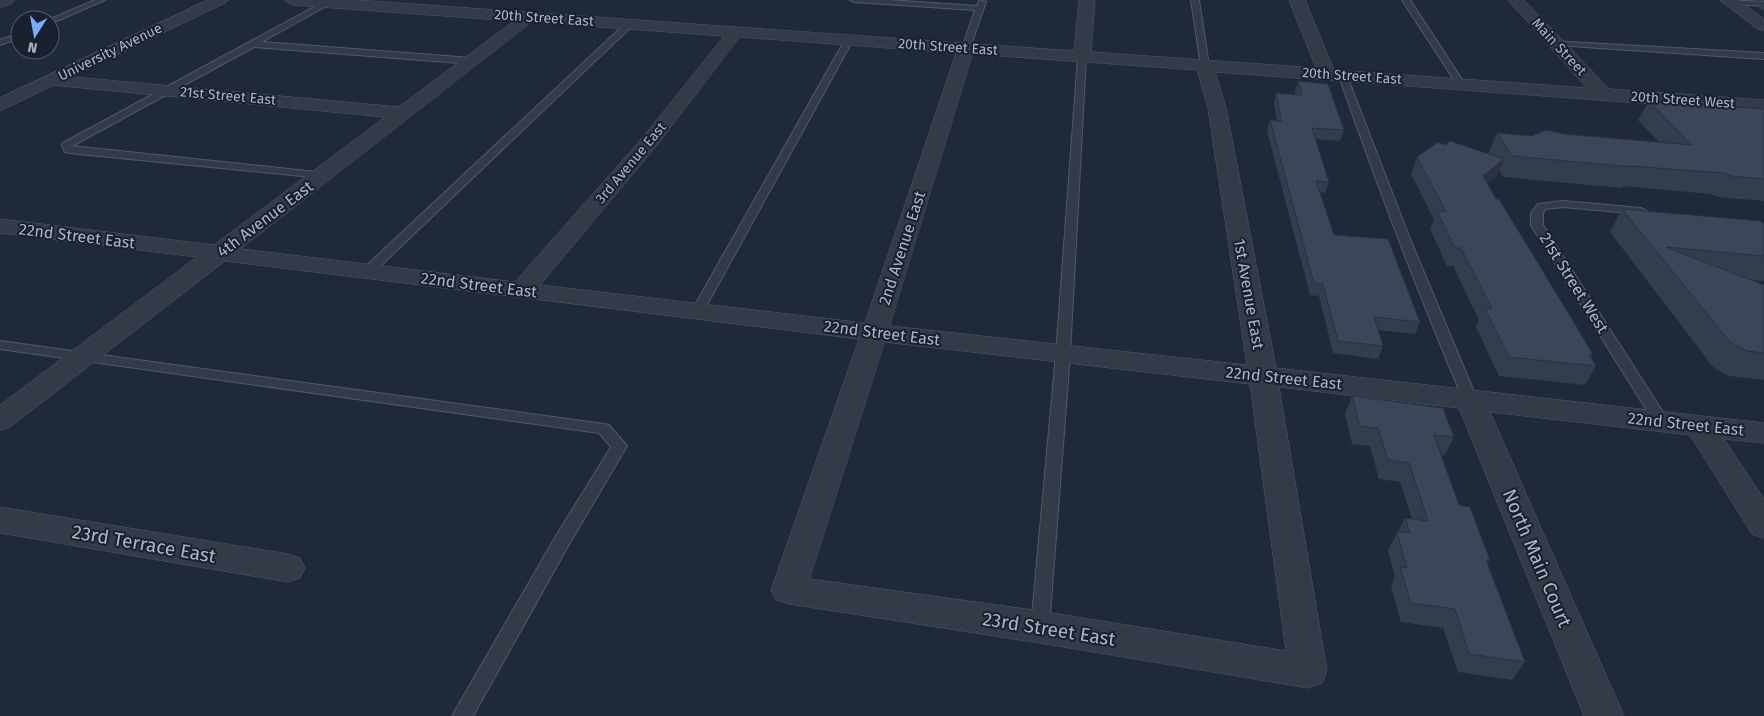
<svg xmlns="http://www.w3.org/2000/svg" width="1764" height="716" font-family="'Fira Sans',sans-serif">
<rect width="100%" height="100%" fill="#1f2939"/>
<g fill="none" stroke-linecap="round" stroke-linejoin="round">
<!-- service casing -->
<g stroke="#505967" stroke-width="2">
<path id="service" d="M95,0h10l-55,24v-4h-2z
M327,0h10l-75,42 210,16 4,3 -4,3 -218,-17 -182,99 254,27 1,2 -1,2 -4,1 -253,-25 -4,-1 -3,-7 1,-2z
M850,0h39l88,6 2,-6 7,2 -16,46 -4,3 -4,-3 13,-38 -121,-8z
M1191,0h8l10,66 -4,3 -4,-3z
M1402,0h8l55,84 -1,2h-6z
M1730,0l34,2v4l-33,-2 -4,-2z
M627,22l7,2 -262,250h-8l-2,-3 2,-3z
M20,33v5l-20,7v-5z
M846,38l7,2 -150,272 -6,4 -5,-1 -1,-3z
M1552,41l212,12v6l-209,-14h-3z
M1082,54l4,3 -16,297 -21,273 -2,5 -7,3 -7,-3 -2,-5 25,-273 22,-297z
M1343,73l4,3 63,163 67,160 -2,3h-10l-2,-3c-45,-106 -86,-214 -124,-323z
M1563,201l78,7 6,3 -6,3 -78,-7 -18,2 -2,4v12l123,192 2,4 -2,4h-10l-125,-200v-12l7,-9z
M0,341l604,83 5,1 18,21 -59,100 -95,170h-21l104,-180 55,-89 -12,-14 -599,-84z"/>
</g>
<!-- minor casing -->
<g stroke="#505967" stroke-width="1">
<path id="minor" d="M0,0h15l-3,3 -12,5z
M285,0h71l718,51 5,-51h16l-4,52 225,16 -27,-68h16l29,70 253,18 -79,-88h16l85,89 155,11v12l-549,-40 11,36 50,260 488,55v20l-40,-4 40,60v39l-12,-4 -62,-99 -200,-23 134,304h-40l-125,-308 -180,-21 48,284 -5,12 -14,5 -268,-45 -251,-39 -13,-4 -5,-10 88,-251 -634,-78 -215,166 -10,3v-25l197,-148 -197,-24v-14l214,26 171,-128 -333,-32 -6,-1 -3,-4 3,-4 6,-1 347,32 115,-86 -221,-16 -5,-2zM532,22l192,14 -80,100 -129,146 -274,-33zM740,37l216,16 -91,270 -325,-38 118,-141zM973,54l224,16 11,38 39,257 -357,-39zM885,342l365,42 36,267 -246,-40 -230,-32z
M1720,0h18l26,19v12l-6,-2z
M0,507l288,47 12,4 5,10 -5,10 -12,4 -288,-49z"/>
</g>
<!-- tertiary casing -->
<g stroke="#505967" stroke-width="1">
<path id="tertiary" d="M208,0h20l-3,3 -225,108v-13z"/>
</g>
<!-- service -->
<use href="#service" fill="#333b49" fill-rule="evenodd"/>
<!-- minor -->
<use href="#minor" fill="#333b49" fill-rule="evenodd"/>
<!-- tertiary -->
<use href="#tertiary" fill="#333b49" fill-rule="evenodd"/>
</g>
<!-- wall -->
<path fill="#333d4d" d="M1757,0h7v11l-5,-3 4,-7z
M1298,81l46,49 -4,11 -25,-2 14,43 -4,11 -5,-1 14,43 86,87 -5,12 -37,-4 5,16 -5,13 -45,-6 -14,-57 -9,-1 -43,-164 3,-11 7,1 -3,-18 2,-10 20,2 -1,-4z
M1649,101l115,8v92l-46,-4 -8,-3 -88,-8v2l-119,-11 -4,-7 -2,6 -10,8 106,171 -2,3 5,8 -11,19 -86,-9 -23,-49 3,-7 -26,-54h-6l-17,-37 4,-9 -23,-46 6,-17 29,-12 42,9 9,-21 35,3 32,-2 95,8 -21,-22z
M1622,209l142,15v57l-14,-1 14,5v95l-35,-4 -16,-9 -103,-135z
M1352,396l102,41 -9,18h-4l18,50 31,55 -3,4 38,98 -13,18 -54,-8 -15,-44 -42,-6 -10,-36 4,-9 -7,-27 17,-32 7,1 -12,-37 -21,-3 -9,-33 -18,-2 -7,-30z"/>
<!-- shaded-wall -->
<path fill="#29323e" d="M1504,159l-7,17 -21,17 7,-17z"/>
<!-- building -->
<path fill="#3b4759" stroke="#29323e" d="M1298,81l30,3 16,46 -32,-2 17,54 -13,-1 18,54 54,4 32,83 -46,-5 9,29 -45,-5 -15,-57 -9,-1 -44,-163 12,2 -6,-29 26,2z
M1649,101l115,8v70l-33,-3 -8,-3 -92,-7 2,1 -121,-11 -15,-23 35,3 14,-6 18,4 128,11z
M1450,141l54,18 -21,17 13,23h3l79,130 15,26 -4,-1 7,12 -87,-9 -24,-49 7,1 -31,-61h-6l-18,-37 9,1 -29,-55 21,-15 8,3z
M1622,209l139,12 3,3v32l-98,-9 98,38v68l-17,-2 -17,-9z
M1352,396l91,12 11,29 -20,-2 25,70 11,2 20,53h-4l39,102 -56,-8 -14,-45 -44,-6 -11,-36 7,1 -10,-36 13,1 -5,-15 23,3 -19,-58 -21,-3 -10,-32 -18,-2z"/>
<g text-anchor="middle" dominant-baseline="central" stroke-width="4" stroke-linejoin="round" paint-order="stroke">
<!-- far-street labels -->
<g font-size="14" fill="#adb6c6" stroke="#18202d">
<text transform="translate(544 18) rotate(4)">20th Street East</text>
<text transform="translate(948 47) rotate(4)">20th Street East</text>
<text transform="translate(1559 47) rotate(47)">Main Street</text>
<text transform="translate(110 52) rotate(-26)">University Avenue</text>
<text transform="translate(1352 76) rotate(4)">20th Street East</text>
<text transform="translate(228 96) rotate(5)">21st Street East</text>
<text transform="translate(1683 100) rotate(4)">20th Street West</text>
<text transform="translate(631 163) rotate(-50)">3rd Avenue East</text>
</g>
<!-- street labels -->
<g font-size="16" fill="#adb6c6" stroke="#18202d">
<text transform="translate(265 219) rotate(-37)">4th Avenue East</text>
<text transform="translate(77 236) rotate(7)">22nd Street East</text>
<text transform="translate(902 248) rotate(-72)">2nd Avenue East</text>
<text transform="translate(1574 283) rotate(58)">21st Street West</text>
<text transform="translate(479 285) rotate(7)">22nd Street East</text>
<text transform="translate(1249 294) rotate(80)">1st Avenue East</text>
<text transform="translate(882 333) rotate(7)">22nd Street East</text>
<text transform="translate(1284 378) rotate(6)">22nd Street East</text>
<text transform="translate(1686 424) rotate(6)">22nd Street East</text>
</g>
<!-- near-street labels -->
<g font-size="19" fill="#adb6c6" stroke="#18202d">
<text transform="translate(144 544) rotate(10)">23rd Terrace East</text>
<text transform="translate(1537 558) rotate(67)">North Main Court</text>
<text transform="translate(1049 629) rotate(9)">23rd Street East</text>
</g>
</g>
<!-- north arrow -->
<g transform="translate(35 35) rotate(191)"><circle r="24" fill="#18202d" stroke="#545c6a"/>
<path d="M0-4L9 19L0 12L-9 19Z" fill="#7aa9fe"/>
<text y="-8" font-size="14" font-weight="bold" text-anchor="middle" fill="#adb6c6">N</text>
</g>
</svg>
